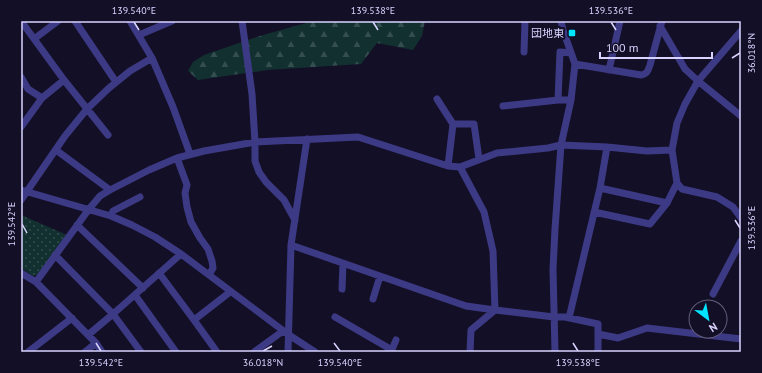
<svg xmlns="http://www.w3.org/2000/svg" width="762" height="373" font-family="'PT Sans','Noto Sans JP',sans-serif">
<defs>
<pattern id="grass-dots" width="8" height="8" patternUnits="userSpaceOnUse"><rect width="8" height="8" fill="#12302f"/><path d="M2 2h.1M6 6h.1" fill="none" stroke="#344d4e" stroke-width="1.8" stroke-linecap="round"/></pattern>
<pattern id="forest-firs" width="22" height="20" patternUnits="userSpaceOnUse"><rect width="22" height="20" fill="#12302f"/><path d="M5 1l3.5 6h-7zM16 11l3.5 6h-7z" fill="#344d4e"/></pattern>
</defs>
<rect width="100%" height="100%" fill="#130f26"/>
<!-- grass -->
<path fill="url(#grass-dots)" d="M21,215l46,20 -30,40 -4,1 -12,-8z"/>
<!-- forest -->
<path fill="url(#forest-firs)" d="M305,21h120l-3,15 -9,14 -36,-7 -16,21 -94,6 -69,10 -10,-9 5,-9 11,-7 59,-20 43,-12z"/>
<g fill="none" stroke-linecap="round" stroke-linejoin="round">
<!-- minor -->
<path stroke="#3d3a85" stroke-width="7" d="M21,21l43,59 44,55
M75,21l41,61
M130,21l22,37 21,49 17,47
M242,21l10,73 3,48v19l4,11 7,10 18,18 11,20
M660,26l25,43 13,12 -13,23 -8,19 -5,27
M741,31l-43,50 43,35
M139,35l33,-14
M34,39l24,-18
M524,52l1,-31
M575,64l66,11c6,-1 7,-4 9,-10l12,-44
M609,70l11,-49
M21,77l7,12 14,9
M437,99l16,25
M571,100h-13l2,-48 11,1
M503,106l55,-6
M21,127l21,-29 22,-18
M177,158l10,27 -2,8 2,14 4,15 9,16 8,11 4,12 1,7 -4,7
M448,166l5,-42h21l5,35
M460,167l24,45 9,39 2,59 -24,20 -1,22
M600,188l67,15 10,-20
M21,190l90,26 21,9 23,12 26,17 108,81 26,17
M110,190l39,-20 28,-12 27,-7 51,-9 103,-5 90,29 12,1 37,-14 51,-5 13,-3 46,2 40,4 25,-1 5,33 5,6 35,8 16,10 8,11
M21,200l44,-64 22,-27 22,-21 21,-17 22,-13
M594,212l56,12 17,-21
M111,216l2,-5 27,-14
M77,225l66,63
M291,245l175,61 29,4 59,7h11l33,7v28
M55,255l58,59 28,38
M21,273l15,9 52,53 8,8 6,9
M159,273l35,47
M36,282l53,-73 11,-13 10,-6 -54,-40
M342,289l1,-26
M713,294l28,-53
M135,295l41,57
M373,299l7,-23
M335,317l57,33
M569,318l31,-130 7,-41
M598,334l20,4 29,-10 94,11
M88,335l25,-21 68,-60
M28,352l44,-34
M85,352l11,-9
M217,352l-23,-32 36,-28
M254,352l29,-21
M288,352l3,-107 16,-106
M391,352l5,-12
M555,352l-2,-83 2,-40 6,-84 10,-45 4,-36 -12,-34 -2,-9"/>
</g>
<!-- ticks -->
<path fill="none" stroke="#d9d4ff" stroke-width="1.5" d="M134,22l5,8M373,22l5,8M611,22l5,8M732,58l8,-5M735,220l5,8M22,224l5,9M96,343l5,8M334,343l6,8M573,343l5,8M263,351l9,-5"/>
<!-- markers -->
<rect fill="#00e5ff" stroke="#130f26" stroke-width="1.5" x="568" y="29" width="8" height="8" rx="2"/>
<g text-anchor="middle" dominant-baseline="central" stroke-width="4" stroke-linejoin="round" paint-order="stroke">
<!-- poi labels -->
<g font-size="11" fill="#d9d4ff" stroke="#130f26" text-anchor="end">
<text x="564" y="33">団地東</text>
</g>
</g>
<!-- border -->
<rect width="762" height="373" fill="none" stroke="#130f26" stroke-width="44"/>
<!-- north arrow -->
<g transform="translate(708 319) rotate(148)"><circle r="19" fill="#130f26" stroke="#625e7d"/>
<path d="M0-3L7 15L0 10L-7 15Z" fill="#00e5ff"/>
<text y="-6" font-size="11" font-weight="bold" text-anchor="middle" fill="#d9d4ff">N</text>
</g>
<!-- scale -->
<path d="M600 52v6h112v-6" fill="none" stroke="#d9d4ff" stroke-width="2"/>
<text x="606" y="52" font-size="12" fill="#d9d4ff" stroke="#130f26" stroke-width="3" paint-order="stroke">100 m</text>
<rect x="22" y="22" width="718" height="329" fill="none" stroke="#d9d4ff" stroke-width="1.5"/>
<g font-size="10" text-anchor="middle" fill="#d9d4ff">
<text x="134" y="14">139.540°E</text>
<text x="373" y="14">139.538°E</text>
<text x="611" y="14">139.536°E</text>
<text transform="translate(751 53) rotate(-90)" y="4">36.018°N</text>
<text transform="translate(11 224) rotate(-90)" y="4">139.542°E</text>
<text transform="translate(751 228) rotate(-90)" y="4">139.536°E</text>
<text x="101" y="366">139.542°E</text>
<text x="263" y="366">36.018°N</text>
<text x="340" y="366">139.540°E</text>
<text x="578" y="366">139.538°E</text>
</g>
</svg>
